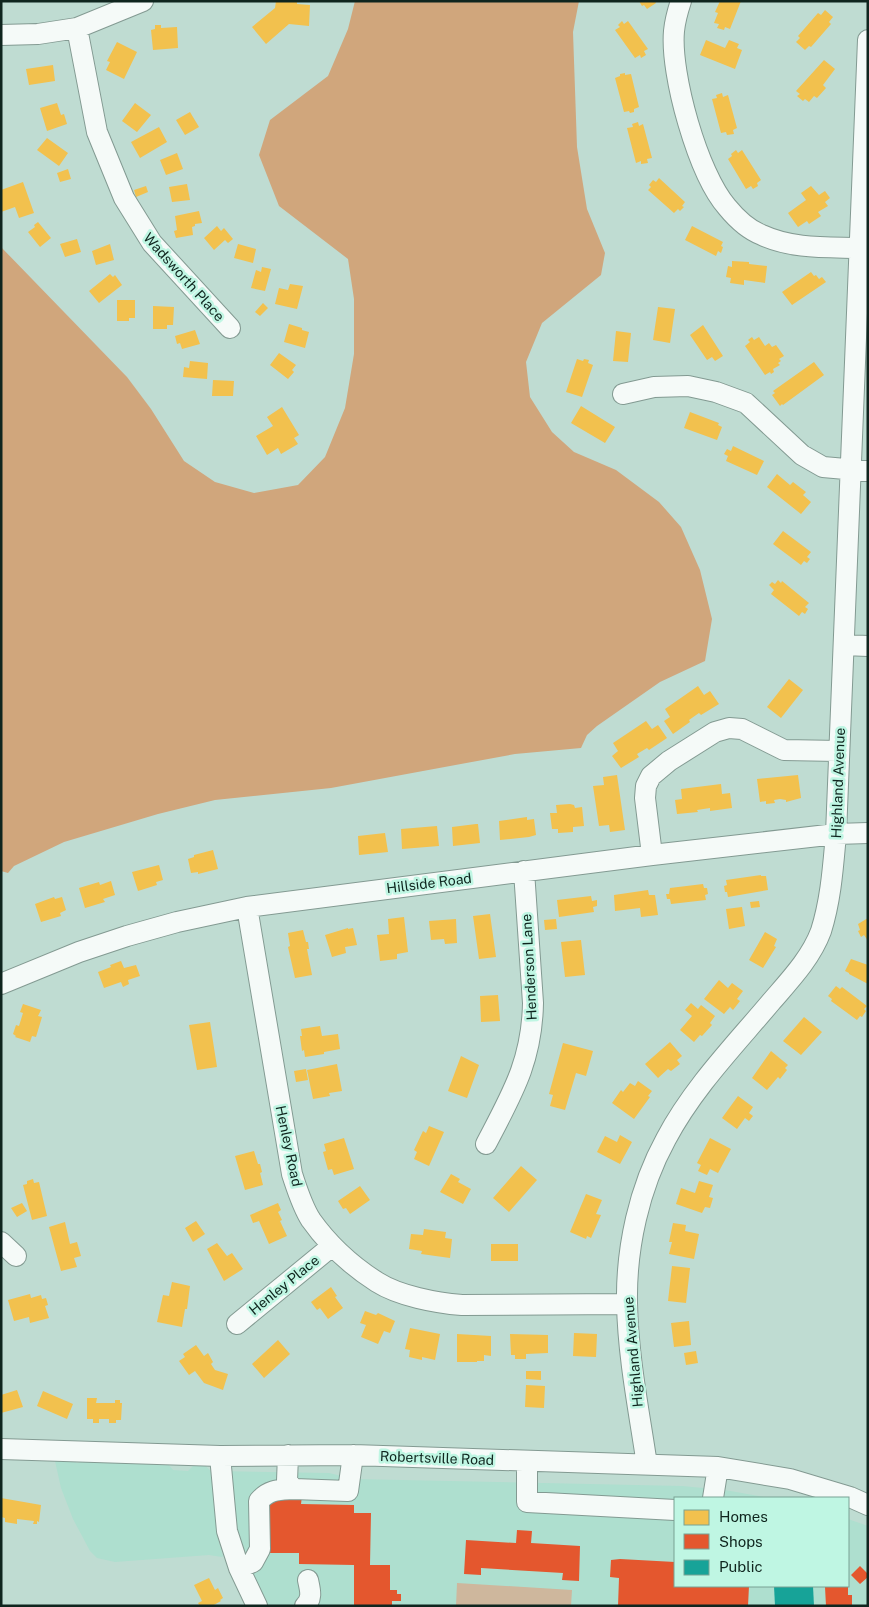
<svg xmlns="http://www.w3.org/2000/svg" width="869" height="1607" font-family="'Public Sans',sans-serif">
<rect width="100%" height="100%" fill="#bfdcd2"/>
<!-- built -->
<path fill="#aedfcf" d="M55,1461h18l4,2 8,-2 83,3 5,6 15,1 7,-7h8l8,7 118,2 25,6 328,7 43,4 44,8h-94v88h173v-67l20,7v80h-600l-8,-12 -8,-21 3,-5 -9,-17 -4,-2 -5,-15 -20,1 6,21 -1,1 -13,-2 -94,7 -18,-4 -7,-7 -17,-32 -12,-31z"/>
<!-- green -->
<path fill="#ceb79d" d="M457,1583l115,7 -1,16h-115z"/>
<!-- forest -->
<path fill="#d0a67c" d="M355,1h224l-6,31 4,115 10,62 18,44 -4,22 -59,48 -16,39 4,35 22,35 22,20 42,18 43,32 22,25 19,43 12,49 -7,42 -45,21 -63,44 -10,9 -6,13 -66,6 -184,34 -116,12 -57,14 -94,28 -50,24 -6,7 -7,-2v-624l126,130 24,32 33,52 31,21 39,11 44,-8 27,-28 20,-49 9,-54v-55l-6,-40 -69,-53 -20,-51 11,-35 58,-44 20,-47z"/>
<!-- homes -->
<path fill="#f2c14e" d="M276,1h21v3l13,1 -1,21 -20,-2 -23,20 -14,-17 23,-19z
M639,1h16l1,2 -9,6 -3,-4 -2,1z
M720,1h21l-11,28 -5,-2 -1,3 -7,-2 2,-4 -5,-1 4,-10 -3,-1z
M825,10l8,7 -4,5 2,2 -20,23 -2,-1 -4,4 -9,-8 4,-4 -2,-2 20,-23 3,2z
M622,21l2,3 4,-3 20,28 -4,2 2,4 -5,3 -1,-3 -5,3 -20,-28 5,-3 -2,-2z
M155,25h6v3l16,-1 1,21 -25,2 -2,-20 4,-1z
M706,40l19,8 4,-8 10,4 -2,4 5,2 -7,19 -35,-14z
M117,42l20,10 -13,27 -18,-9 4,-8 -3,-1z
M824,60l11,9 -12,16 3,3 -9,10 -3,-2 -5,6 -4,-3 -2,2 -6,-5 3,-2 -4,-3z
M53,65l2,16 -26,4 -3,-16z
M625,73v2l6,-1 8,33 -5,2v3l-4,1 -1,-2 -5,1 -9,-34 5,-2v-2z
M722,93l1,4 5,-2 9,33 -4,2 1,4 -7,1 -1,-3 -5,1 -9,-34 5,-1 -1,-3z
M57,103l4,12 3,-1 3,10 -20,7 -7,-23z
M135,103l16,12 -14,17 -15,-11z
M190,112l9,15 -14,8 -9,-15z
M638,122l1,4 4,-2 9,34 -5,1 1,4 -7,1v-3l-5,2 -9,-35 6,-1 -1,-3z
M159,127l8,15 -27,16 -9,-16z
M47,138l21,15 -9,13 -22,-16z
M736,150l2,3 4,-3 19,30 -4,3 1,3 -5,3 -2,-3 -5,3 -18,-30 4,-3 -1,-2z
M177,153l6,16 -17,6 -6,-15z
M68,169l3,10 -11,3 -3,-9z
M659,178l26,24 -3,4 2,1 -4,4 -2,-2 -4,4 -26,-23 3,-3 -2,-2 4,-5 3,2z
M23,182l11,31 -15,5 -4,-11 -14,5v-22z
M187,184l3,16 -18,2 -3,-15z
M146,186l2,6 -12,5 -2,-7z
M811,186l8,9 6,-4 5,7 -5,4 3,4 -10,6 3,4 -12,8 -2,-3 -9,6 -10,-14 18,-13 -5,-7z
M199,211l3,12 -7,1v2l-3,1 1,8 -17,3 -2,-7 3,-1 -2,-14z
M38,222l13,16 -11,9 -12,-15 7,-5 -1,-2z
M217,226l4,5 3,-3 9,11 -5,4 -3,-3 -11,10 -10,-12z
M692,226l31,16 -2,4 2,1 -2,6 -3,-2 -2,5 -31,-16z
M77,239l4,13 -16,5 -5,-13z
M110,244l4,16 -18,5 -4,-14z
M238,244l18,5 -3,14 -19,-5z
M732,261l17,1v2l18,2 -2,17 -21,-3v5l-14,-2 1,-5 -5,-1 2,-11 4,1z
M262,267l9,2 -6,22 -14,-3 5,-18 5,2z
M811,272l3,4 2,-1 3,4 3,-2 4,5 -34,23 -10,-13z
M110,274l3,3 2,-2 7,10 -23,18 -10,-12z
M290,284l13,2 -6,23 -22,-5 4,-16 9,2z
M117,300h18v18h-6v3h-12z
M263,303l5,5 -8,8 -5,-4z
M153,306l21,1 -1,18h-6v4h-14z
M658,307l17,2 -5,34 -17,-3z
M289,324l13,4v2l7,2 -4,16 -21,-6z
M703,325l20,31 -8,5 -3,-4 -5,3 -17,-25z
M195,330l5,14 -18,5 -2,-6 -3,1 -2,-8z
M616,331l15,2 -3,29 -15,-1z
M752,337l2,3 5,-3 6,9 4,-3 3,4 4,-2 8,11 -5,3 2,2 -3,2 2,2 -7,4 1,3 -3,2 -1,-2 -5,3 -20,-29 5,-4 -2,-2z
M279,353l17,12 -4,5 2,2 -6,7 -18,-14z
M577,359l6,2 1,-2 5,1 -1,3 5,2 -11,32 -16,-5z
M190,361l18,2 -1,16 -24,-2 1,-10 5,1z
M814,362l10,13 -41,30 -1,-1 -2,2 -8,-11 3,-2 -2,-2z
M213,380l21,1 -1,15h-21z
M581,406l34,21 -10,16 -34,-20z
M282,407l17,28 -5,3 4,6 -17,10 -3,-6 -11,7 -11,-19 17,-10 -6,-9z
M690,412l29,11 -1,2 4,2 -5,13 -33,-12z
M733,446l31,15 -7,14 -31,-14 2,-5 -4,-2 3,-5 4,2z
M777,474l13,11 3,-3 13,10 -3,3 8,7 -10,12 -34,-27z
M783,531l28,21 -4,5 3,2 -3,4 -3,-2 -3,4 -28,-21z
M778,580l3,3 1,-2 27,22 -4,4 3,2 -3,5 -3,-2 -3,4 -28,-22 3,-4 -5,-5 3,-3 3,2z
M789,679l14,11 -22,28 -14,-11z
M698,686l6,9 6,-4 9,13 -18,11 -2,-2 -10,7 1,2 -17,12 -9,-13 6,-4 -5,-8z
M646,721l6,8 6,-4 9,13 -18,12 -2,-2 -10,6 2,3 -18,11 -9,-12 6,-5 -5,-8z
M617,775l8,55 -15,2 -1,-7 -10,1 -6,-40 11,-1 -1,-8z
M798,775l3,23 -15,4v-2l-6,-1 -6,1 1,3 -9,1v-3l-6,1 -3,-23z
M721,784l1,10 8,-1 2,15 -22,3v-3l-13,2 1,2 -21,2 -2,-14 7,-1 -1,-10z
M570,804l4,1 1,3 7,-1 2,19 -11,1v5l-15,1v-4h-6l-2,-16h7l-1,-8z
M527,817v3l7,-1 2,16 -7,2 -29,3 -1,-19z
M476,824h2l2,19 -27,3 -1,-19z
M437,826l2,20 -37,3 -1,-20z
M385,833l3,19 -29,3 -1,-19z
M213,850l5,19 -20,5v-2l-7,1 -3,-14 6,-2v-2z
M159,865l4,15 -7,2 1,3 -19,6 -6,-19z
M761,875v1h5l2,14 -40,7 -1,-5h-2l-1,-6 3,-1 -1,-5z
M111,881l4,14 -12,4 2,3 -20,6 -6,-20 20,-6 1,3z
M703,884l1,4h3l1,6 -3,1 1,5 -35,4 -1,-5h-3l-1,-5h3l1,-6z
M648,890l1,5h6l3,20 -17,2 -1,-9 -25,3 -1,-16z
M591,896l1,5 5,-1v6l-4,1 1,5 -35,5 -2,-17z
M54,897l1,2 7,-2 4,13 -6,3 1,3 -20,6 -6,-18z
M759,901l1,6 -9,1 -1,-6z
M742,907l3,19 -16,3 -3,-20z
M490,914l6,43 -17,2 -6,-43z
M404,917l4,35 -11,2v5l-17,2 -3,-26 12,-1 -1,-15z
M868,918v23l-4,-6 -3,2 -3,-6 2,-1 -2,-6z
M456,919l1,24 -12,1 -1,-5 -13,1 -2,-19z
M556,919l1,10 -12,1 -1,-10z
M348,928v1l5,-1 4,17 -12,2 1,6 -14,4 -7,-22z
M303,930l3,12h2l1,7h-2l5,26 -17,3 -7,-31 2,-1 -2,-13z
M765,932l12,7 -3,7 2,1 -13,21 -14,-8z
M581,940l4,35 -20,2 -4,-35z
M851,959l17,6v19l-19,-10v-1l-4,-2z
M121,961l3,7 12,-3 4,11 -12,4 1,4 -6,3 -2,-5 -17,6 -6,-16 13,-5 -1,-2z
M719,980l9,8 4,-5 11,8 -6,8 3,2 -7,9 -3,-3 -6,7 -20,-15z
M836,986l4,3 2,-2 25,19 -3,3 2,2 -4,6 -2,-1 -3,4 -26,-19 1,-2 -4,-3z
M498,995l2,26 -19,1 -1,-26z
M691,1003l7,6 3,-4 14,11 -5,7 2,2 -10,11 -2,-1 -6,7 -14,-12 12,-14 -7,-6z
M23,1004l18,6 -3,6 4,1 -6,20 -4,-1 -2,6 -15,-5 1,-1 -3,-2 3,-9 3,1 4,-13 -3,-1z
M804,1017l18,15 -21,23 -18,-14z
M210,1022l7,45 -20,3 -8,-45z
M320,1026l2,10 16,-2 2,15 -16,3v2l-19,3 -1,-7 -2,1 -2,-15h2l-1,-7z
M670,1042l12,14 -5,4 3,4 -9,7 -3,-2 -10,9 -13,-14z
M563,1043l30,8 -7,25 -10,-3 -11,37 -15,-4 3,-11 -4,-1z
M771,1051l17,14 -3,3 2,2 -7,9 -2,-2 -11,13 -15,-12z
M461,1056l18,9 -12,33 -19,-7z
M337,1064l5,27 -13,2 1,3 -17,3 -6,-29z
M306,1069l2,11 -12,2 -2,-11z
M638,1081l14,10 -4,5 2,1 -16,22 -22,-16 9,-13 2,2 7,-9 5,3z
M738,1096l15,11 -4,6 4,3 -4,5 -4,-3 -8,11 -15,-11z
M429,1126l15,6 -15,34 -15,-7 3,-7 -3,-2 9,-19 3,2z
M620,1135l12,7 -12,22 -23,-12 8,-16 12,6z
M344,1138l10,31 -20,6 -2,-6 -4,1 -5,-18 3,-1 -2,-7z
M710,1138l21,11 -13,24 -8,-4 -3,6 -9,-4 3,-6 -4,-2z
M254,1151l4,13h2l2,8 -2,1 3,12 -18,5 -10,-34z
M521,1166l16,14 -28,32 -16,-14z
M451,1174l9,5 -2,3 13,7 -8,15 -23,-12z
M33,1179l1,4 5,-1 8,34 -15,4 -9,-35 4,-1v-3z
M699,1181l14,4 -4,12 4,1 -3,10 -5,-1 -3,6 -26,-9 5,-16 14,5z
M360,1186l10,14 -20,14 -4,-6 -3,1 -5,-8z
M586,1194l16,6 -6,14 5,1 -10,23 -4,-2 -1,3 -16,-7z
M22,1203l5,8 -10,6 -6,-9z
M278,1203l3,7 -3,2 4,8 -2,1 7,15 -18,8 -10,-23 -6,2 -3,-8z
M196,1221l9,13 -12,8 -8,-14z
M65,1222l5,22 7,-2 4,14 -7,2 3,9 -16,4 -12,-44z
M673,1223l13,2 -1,6 14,3 -5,25 -25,-5 3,-12h-3z
M424,1229l22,3 -1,6 7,1 -2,19 -29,-4 1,-3 -13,-2 2,-15 12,1z
M217,1243l10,13 5,-3 11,16 -19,12 -17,-32z
M491,1244h27v17h-27z
M672,1266l18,2 -4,35 -18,-2z
M172,1282l18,4 -3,23h-2l-3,18 -25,-5 6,-27 6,1z
M331,1287l6,9 -2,1 8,11 -15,11 -8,-11 -3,2 -6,-8z
M30,1294l1,4 10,-3 1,4 4,-1 2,7 -3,1 4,12 -19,5 -1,-6 -15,4 -6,-21z
M365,1311l11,4 2,-2 17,8 -5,12 -6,-2 -6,13 -17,-7 5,-12 -6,-2z
M689,1321l2,24 -17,2 -3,-24z
M410,1328l30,6 -5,26 -13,-3v3l-13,-3 1,-7 -5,-1z
M574,1333l23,1 -1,23 -23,-1z
M457,1334l34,2v20l-7,-1v6h-7v1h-20z
M510,1334l38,1v18l-22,1v5h-11v-4h-4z
M278,1340l12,14 -26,24 -12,-14z
M196,1345l8,11 4,-3 5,9 -2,2 4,6 13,4 -5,16 -19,-7 -9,-12 -6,4 -10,-14 6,-4 -2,-3z
M696,1351l2,12 -12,2 -2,-12z
M526,1371h15v9l-15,-1z
M526,1385l19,1 -1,22 -19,-1z
M17,1390l6,17 -22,6v-18z
M43,1391l30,13 -6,15 -30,-13z
M87,1398h10l-1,5h19v-3h5v3h2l-1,17h-5v3h-7v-4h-10v4h-6v-4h-6z
M1,1498l40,7 -2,17 -2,-1v3h-4l1,-3 -17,-2v5l-12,-2v-4l-4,-1z
M209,1578l6,12 3,-2 5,10 -3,2 1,1 -9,5h-12l-2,-3 4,-2 -8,-16z"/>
<!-- shops -->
<path fill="#e4572e" d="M266,1496h36l-1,8 53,1v8h17l-1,52h20v25h7v4h4v7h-9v4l-2,1h-36v-41l-55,-1v-11h-34z
M517,1530l15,1 -1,12 49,3 -1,35 -17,-1 1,-7 -82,-5v7l-17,-1 2,-34 50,3z
M620,1559l55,3v24h74l-1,20h-130l1,-28 -9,-1 1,-17z
M860,1566l8,8v3l-8,7 -9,-9z
M848,1586v9h4v11h-26l-1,-19z"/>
<!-- public -->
<path fill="#17a398" d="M774,1586h39l1,20h-39z"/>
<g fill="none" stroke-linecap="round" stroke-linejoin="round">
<!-- minor casing -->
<g stroke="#839a92" stroke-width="22">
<path id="minor" d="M681,1c-3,9 -6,20 -7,30 -4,43 24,143 53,176 9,11 22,23 35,28 30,14 65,12 97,13
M77,28l20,104 27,66 28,45 78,85
M1,35l37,-1 39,-6 66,-27
M623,394l31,-7 34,-1 28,6 30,11 56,52 21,12 45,4
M844,645l24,1
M652,855l-7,-57 1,-12 5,-10 18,-15 46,-29 14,-4 13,1 42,21 55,1
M247,907l45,267c5,15 10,32 19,46 17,24 41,46 66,62 22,14 59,21 85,23l165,-1
M1,984l78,-32 48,-16 50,-14 70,-15 405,-52 184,-21 32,-1
M486,1144c26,-50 46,-83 47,-141l-9,-132
M1,1242l15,14
M237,1324l95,-78
M1,1449l219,7 133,-1 365,12 72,12 60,18 18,8
M288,1455l-1,26 7,8 54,2 5,-36
M220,1456l7,75 12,37 18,38
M527,1462v40l148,8
M647,1465c-8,-54 -19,-108 -20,-162 -1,-55 12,-115 39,-164 27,-51 68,-93 105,-137 19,-22 40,-44 50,-71 10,-32 12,-64 15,-97l32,-794
M713,1498l5,-31
M239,1568l14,-6 7,-13 -1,-48c10,-12 20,-11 35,-12
M305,1606c8,-8 5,-16 3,-26"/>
</g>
<!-- minor -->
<use href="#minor" stroke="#f5faf8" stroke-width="20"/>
</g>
<g text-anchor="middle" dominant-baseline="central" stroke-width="5" stroke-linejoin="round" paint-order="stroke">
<!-- street labels -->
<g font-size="14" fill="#0f251e" stroke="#bff6e3">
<text transform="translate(184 277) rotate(48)">Wadsworth Place</text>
<text transform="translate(838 783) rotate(-88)">Highland Avenue</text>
<text transform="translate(429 883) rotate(-7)">Hillside Road</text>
<text transform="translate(529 967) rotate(-93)">Henderson Lane</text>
<text transform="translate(289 1146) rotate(78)">Henley Road</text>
<text transform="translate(284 1285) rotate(-39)">Henley Place</text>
<text transform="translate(633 1352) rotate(-95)">Highland Avenue</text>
<text transform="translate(437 1458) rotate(2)">Robertsville Road</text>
</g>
</g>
<!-- border -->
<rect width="869" height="1607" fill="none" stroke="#0f251e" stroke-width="5"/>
<!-- legend -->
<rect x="674" y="1497" width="175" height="90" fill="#bff6e3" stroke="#79a294"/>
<rect x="684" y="1510" width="25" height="15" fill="#f2c14e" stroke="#79a294"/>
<text x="719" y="1522" font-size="15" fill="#0f251e">Homes</text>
<rect x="684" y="1534" width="25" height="15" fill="#e4572e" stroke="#79a294"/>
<text x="719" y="1547" font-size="15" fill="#0f251e">Shops</text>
<rect x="684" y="1560" width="25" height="15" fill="#17a398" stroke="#79a294"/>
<text x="719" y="1572" font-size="15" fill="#0f251e">Public</text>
</svg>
